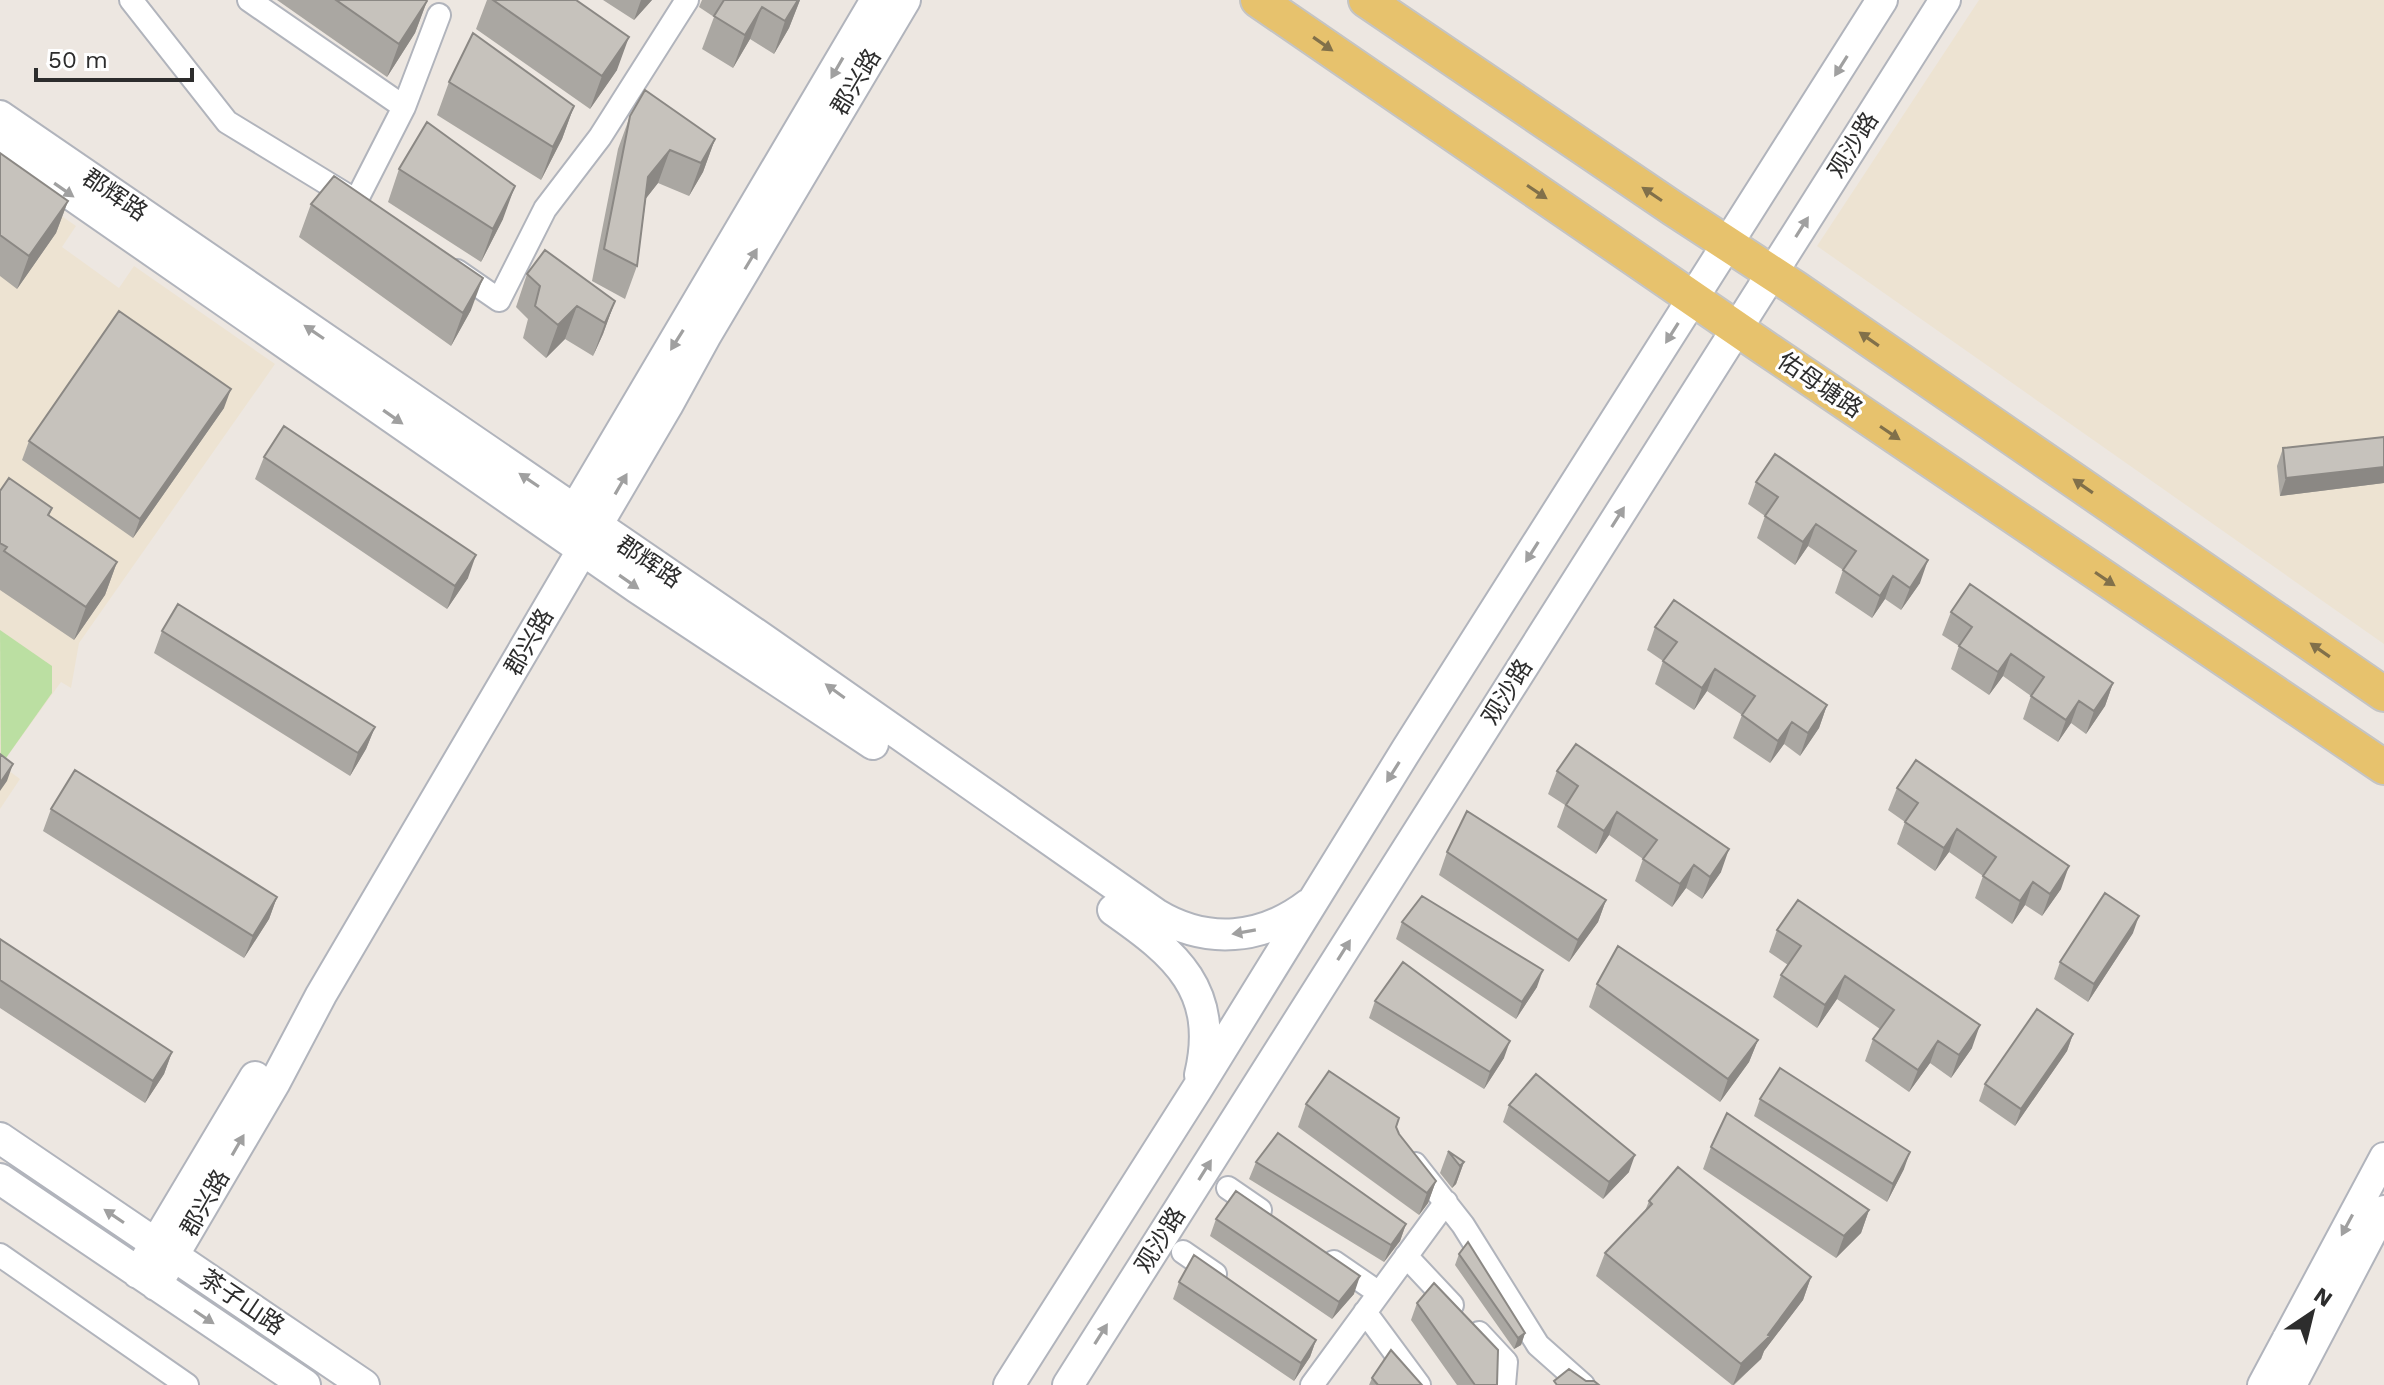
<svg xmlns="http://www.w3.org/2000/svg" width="2384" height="1385" font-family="'Work Sans','Noto Sans SC',sans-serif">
<rect width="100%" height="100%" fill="#ede7e1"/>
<!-- education -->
<path fill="#ede3d2" d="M1979,0h405v644l-567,-398z
M0,173l76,53 -14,21 57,41 15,-22 141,98 -196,279 -8,45 -10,-6 -60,83 19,14 -20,30z"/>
<!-- green -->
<path fill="#bbdfa2" d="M0,630l52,36v27l-51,72z"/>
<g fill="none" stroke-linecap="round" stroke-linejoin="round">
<!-- minor casing -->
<g stroke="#b1b4bc" stroke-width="26">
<path id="minor" d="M131,0l96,122 126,77
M249,0l155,107 35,-92
M356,201l48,-94
M457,271l42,29 46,-91 55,-72 87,-137
M1415,1164l48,61 75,120 45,40
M1228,1188l32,22
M1183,1252l32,22
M0,1255l187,130
M1406,1256l46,49
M1334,1262l45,31
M1365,1312l54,73
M1479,1333l27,29 -2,23
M1312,1385l134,-183"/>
</g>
<!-- tertiary casing -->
<g stroke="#b1b4bc" stroke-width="32">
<path id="tertiary" d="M2262,1385l122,-228
M2292,1385l92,-175"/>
</g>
<!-- secondary casing -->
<g stroke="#b1b4bc" stroke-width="34">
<path id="secondary" d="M0,116l769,527 387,271c51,31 106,26 153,-10
M0,145l636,442 237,157
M572,531l2,-20 302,-511
M1113,910c63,44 107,80 87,165
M0,1138l364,247
M0,1179l305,206
M138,1273l117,-196
M156,1285l118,-201 47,-89 346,-589 39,-71 199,-335
M1009,1385l188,-296 210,-340 475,-749
M1068,1385l877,-1385"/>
</g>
<!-- primary casing -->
<g stroke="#c4c4c4" stroke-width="38">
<path id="primary" d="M1258,0l507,348 619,419
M1366,0l308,209 121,79 589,406"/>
</g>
<!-- minor -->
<use href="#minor" stroke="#fff" stroke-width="22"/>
<!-- tertiary -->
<use href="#tertiary" stroke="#fff" stroke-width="28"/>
<!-- secondary -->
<use href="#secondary" stroke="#fff" stroke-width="30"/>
<!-- primary -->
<use href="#primary" stroke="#e7c26d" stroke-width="34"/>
</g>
<!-- wall -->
<path fill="#aaa7a2" d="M277,0h149l1,1 -12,32 -28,44z
M487,0h89l41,70 -27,39 -114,-80z
M603,0h49l-18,20z
M702,0h98l-11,28 -15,26 -24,-15 -17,29 -31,-19 12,-32 -15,-10z
M449,82l125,24 -12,33 -21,41 -104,-65z
M630,116l85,23 -12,33 -14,24 -31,-13 -12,15 -9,68 -12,33 -33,-18 26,-132z
M0,153l68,48 -12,32 -39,56 -17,-13z
M399,169l104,50 -22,43 -93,-60z
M311,204l160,106 -20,36 -152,-109z
M527,274l88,27 -12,33 -10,22 -28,-17 -19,19 -23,-20 5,-19 -12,-12z
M224,408l-91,130 -111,-78 7,-19z
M2384,437v46l-104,13 -3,-30 6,-18z
M264,457l204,121 -21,31 -192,-130z
M1756,482l164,101 -19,27 -16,-11 -13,19 -37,-25 8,-23 -35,-24 -13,19 -38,-27 8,-22 -17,-12z
M0,491l52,17 -3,8 68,46 -12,33 -31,45 -74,-50z
M1951,612l162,71 -8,23 -19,28 -15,-11 -13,19 -35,-23 8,-23 -28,-20 -14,19 -38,-26 8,-23 -17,-11z
M1655,627l172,78 -8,23 -19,28 -16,-12 -14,19 -37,-25 9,-23 -35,-24 -13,19 -39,-26 8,-23 -16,-11z
M162,631l213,96 -9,22 -16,27 -196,-123z
M1557,771l164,101 -19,27 -16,-11 -14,19 -37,-26 8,-22 -34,-24 -13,19 -39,-27 8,-22 -17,-11z
M1897,788l164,101 -19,27 -17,-11 -13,19 -37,-26 8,-22 -34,-24 -14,19 -38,-27 8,-22 -17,-12z
M51,809l226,88 -8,22 -25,39 -201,-127z
M1447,852l159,48 -8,22 -29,40 -130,-87z
M1402,922l135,65 -21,32 -120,-80z
M1777,930l195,118 -21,30 -21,-15 -21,29 -44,-31 8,-22 7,-10 -43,-30 -20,29 -44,-31 8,-22 7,-10 -19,-13z
M2133,933l-45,69 -34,-23 6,-17z
M0,939l172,113 -8,22 -19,29 -145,-95z
M1597,984l161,56 -9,22 -29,40 -131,-95z
M1375,1001l129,57 -20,31 -115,-71z
M2073,1034l-6,17 -52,75 -36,-25 6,-17z
M1760,1099l144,70 -17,33 -133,-86z
M1306,1104l93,30 37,47 -8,22 -9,12 -121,-88z
M1509,1105l120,67 -26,27 -100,-77z
M1711,1147l158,63 -8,23 -25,25 -133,-89z
M1448,1151l16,11 -8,22 -4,4 -12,-15z
M1256,1162l150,62 -6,17 -16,21 -135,-83z
M1649,1201l162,76 -8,23 -39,51 -3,8 -27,26h-2l-136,-109 9,-23 40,-42z
M1216,1219l138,75 -22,25 -122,-83z
M1459,1254l66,79 -4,12 -7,4 -59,-84z
M1179,1282l137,58 -6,17 -16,24 -121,-82z
M1417,1303l80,82h-40l-46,-65z
M1372,1378l50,7h-53z"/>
<!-- shaded-wall -->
<path fill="#8b8884" d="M641,0h11l-18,20z
M798,0h2l-11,28 -15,26 11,-33z
M427,1l-12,32 -28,44 12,-33z
M762,7l-12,32 -17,29 12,-33z
M629,37l-12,33 -27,39 12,-33z
M574,106l-12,33 -21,41 12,-33z
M715,139l-12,33 -14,24 12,-33z
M670,150l-12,33 -21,27 11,-33z
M515,186l-12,33 -22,43 12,-33z
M68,201l-12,32 -39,56 12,-33z
M483,278l-12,32 -20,36 12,-33z
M615,301l-12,33 -10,22 12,-33z
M577,306l-12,33 -19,19 12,-33z
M231,389l-7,19 -91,130 7,-19z
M2384,467v16l-104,13 6,-18z
M1816,524l-8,22 -13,19 8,-23z
M476,555l-8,23 -21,31 8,-23z
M1928,560l-8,23 -19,27 9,-22z
M117,562l-12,33 -31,45 12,-33z
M1893,576l-8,23 -13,19 8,-22z
M2011,654l-8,22 -14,19 9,-23z
M1715,669l-8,22 -13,19 8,-22z
M2113,683l-8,23 -19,28 8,-23z
M2079,701l-8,22 -13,19 8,-22z
M1827,705l-8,23 -19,28 8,-23z
M1792,722l-8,22 -14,19 8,-22z
M375,727l-9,22 -16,27 8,-23z
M13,764l-6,17 -7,10v-8z
M1617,812l-8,23 -13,19 8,-23z
M1957,829l-8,23 -14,19 9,-23z
M1729,849l-8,23 -19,27 8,-22z
M1694,865l-8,23 -14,19 8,-23z
M2069,866l-8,23 -19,27 8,-22z
M2033,882l-8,23 -13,19 8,-23z
M277,897l-8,22 -25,39 9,-22z
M1606,900l-8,22 -29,40 9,-22z
M2139,916l-6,17 -45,69 6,-18z
M1543,970l-6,17 -21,32 6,-17z
M1845,976l-8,23 -20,29 8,-23z
M1980,1025l-8,23 -21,30 8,-23z
M2073,1034l-6,17 -52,75 6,-17z
M1758,1040l-9,22 -29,40 8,-23z
M1510,1041l-6,17 -20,31 6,-17z
M1938,1041l-8,22 -21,29 9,-22z
M172,1052l-8,22 -19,29 8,-22z
M1910,1152l-6,17 -17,33 6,-18z
M1635,1155l-6,17 -26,27 6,-17z
M1464,1162l-8,22 -4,4 8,-22z
M1436,1181l-8,22 -9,12 8,-22z
M1869,1210l-8,23 -25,25 8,-22z
M1406,1224l-6,17 -16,21 7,-17z
M1360,1276l-6,18 -22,25 7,-17z
M1811,1277l-8,23 -39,51 -3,8 -28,26 8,-21 27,-29z
M1525,1333l-4,12 -7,4 4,-11z
M1316,1340l-6,17 -16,24 7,-18z"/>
<!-- building -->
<path fill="#c6c2bc" stroke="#8b8884" stroke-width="2" d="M336,0h90l1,1 -28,43z
M493,0h83l53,37 -27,39z
M724,0h74l-13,21 -23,-14 -17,28 -31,-19z
M473,33l101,73 -21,41 -104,-65z
M645,90l70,49 -14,24 -31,-13 -22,27 -11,89 -33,-17 26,-133z
M427,122l88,64 -22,43 -94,-60z
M0,153l68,48 -39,55 -29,-21z
M334,176l149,102 -20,35 -152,-109z
M545,250l70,51 -10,22 -28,-17 -19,19 -23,-19 5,-20 -13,-12z
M119,311l112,78 -91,130 -111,-78z
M284,426l192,129 -21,31 -191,-129z
M2384,437v30l-98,11 -3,-30z
M1775,454l153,106 -18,28 -17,-12 -13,20 -37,-26 13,-19 -40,-27 -13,18 -38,-26 13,-19 -22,-15z
M9,478l43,30 -4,7 69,47 -31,45 -82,-56 3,-4 -7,-4v-52z
M1970,584l143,99 -19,28 -15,-10 -13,19 -35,-24 13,-19 -33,-23 -13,18 -39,-26 13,-19 -21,-15z
M1674,600l153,105 -19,28 -16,-11 -14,19 -36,-26 13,-19 -40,-27 -13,19 -39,-27 14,-19 -22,-15z
M178,604l197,123 -17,26 -196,-122z
M1576,744l153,105 -19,28 -16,-12 -14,19 -37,-25 14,-19 -40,-28 -13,19 -38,-26 12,-19 -21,-15z
M0,754l13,10 -13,19z
M1916,760l153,106 -19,28 -17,-12 -13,19 -37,-25 13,-19 -39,-28 -13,19 -39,-26 13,-19 -21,-15z
M75,770l202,127 -24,39 -202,-127z
M1467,811l139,89 -28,40 -131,-88z
M2105,893l34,23 -45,68 -34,-22z
M1422,896l121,74 -21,32 -120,-80z
M1798,900l182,125 -21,30 -21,-14 -20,29 -45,-31 21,-29 -49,-34 -20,29 -44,-30 20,-29 -24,-16z
M0,939l172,113 -19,29 -153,-101z
M1618,946l140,94 -30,39 -131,-95z
M1403,962l107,79 -20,31 -115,-71z
M2037,1009l36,25 -52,75 -36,-25z
M1780,1068l130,84 -17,32 -133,-85z
M1329,1071l70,47 -3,9 3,7 37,47 -9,12 -121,-89z
M1536,1074l99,81 -26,27 -100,-77z
M1727,1113l142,97 -25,26 -133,-89z
M1278,1133l128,91 -15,21 -135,-83z
M1448,1151l16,11 -4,4z
M1678,1167l133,110 -43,58 2,1 -29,28 -136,-111 47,-49 -3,-3z
M1236,1191l124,85 -21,26 -123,-83z
M1468,1242l57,91 -7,5 -59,-84z
M1194,1255l122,85 -15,23 -122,-81z
M1434,1283l64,67 -1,35h-22l-58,-82z
M1391,1350l31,35h-44l-6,-7z
M1569,1369l17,12h8l5,4h-42l-3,-4z"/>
<!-- one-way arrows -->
<defs><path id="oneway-solid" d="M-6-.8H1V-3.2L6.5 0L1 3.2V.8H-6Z" transform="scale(2)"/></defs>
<g fill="#81704a">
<use href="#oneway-solid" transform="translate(1323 44) rotate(35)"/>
<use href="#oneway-solid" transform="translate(1537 192) rotate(34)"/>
<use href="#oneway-solid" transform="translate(1652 194) rotate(-146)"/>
<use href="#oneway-solid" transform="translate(1869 339) rotate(-145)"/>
<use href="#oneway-solid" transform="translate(1890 433) rotate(34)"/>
<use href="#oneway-solid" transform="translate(2083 486) rotate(-145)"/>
<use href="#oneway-solid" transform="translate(2105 579) rotate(34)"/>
<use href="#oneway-solid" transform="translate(2320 650) rotate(-145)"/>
</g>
<g fill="#a0a0a0">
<use href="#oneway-solid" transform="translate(1841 66) rotate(122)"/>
<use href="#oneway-solid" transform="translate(837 68) rotate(120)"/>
<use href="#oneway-solid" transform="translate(64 190) rotate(35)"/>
<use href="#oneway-solid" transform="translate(1802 227) rotate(-58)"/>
<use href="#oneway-solid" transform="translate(751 259) rotate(-59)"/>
<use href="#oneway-solid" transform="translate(314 332) rotate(-146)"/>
<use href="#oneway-solid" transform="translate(1672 333) rotate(122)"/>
<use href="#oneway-solid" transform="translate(677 340) rotate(122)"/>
<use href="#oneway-solid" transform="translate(393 417) rotate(35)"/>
<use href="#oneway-solid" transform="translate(529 480) rotate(-146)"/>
<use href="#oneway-solid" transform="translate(621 484) rotate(-60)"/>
<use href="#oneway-solid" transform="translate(1618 517) rotate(-58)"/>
<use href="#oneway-solid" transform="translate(1532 552) rotate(122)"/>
<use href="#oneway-solid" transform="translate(629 582) rotate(35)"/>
<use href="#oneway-solid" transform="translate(835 691) rotate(-144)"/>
<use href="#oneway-solid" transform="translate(1393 772) rotate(122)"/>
<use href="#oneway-solid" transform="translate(1244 932) rotate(170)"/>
<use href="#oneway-solid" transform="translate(1344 950) rotate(-58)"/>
<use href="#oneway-solid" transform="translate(238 1145) rotate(-60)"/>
<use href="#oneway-solid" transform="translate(1205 1170) rotate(-58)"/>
<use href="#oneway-solid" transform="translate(114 1216) rotate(-146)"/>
<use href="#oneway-solid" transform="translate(2347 1225) rotate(118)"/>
<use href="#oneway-solid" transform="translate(204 1317) rotate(34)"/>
<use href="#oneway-solid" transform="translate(1101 1334) rotate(-58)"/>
</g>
<g text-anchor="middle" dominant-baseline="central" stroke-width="6" stroke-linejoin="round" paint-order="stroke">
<!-- street labels -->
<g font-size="24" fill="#2d2d2d" stroke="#fff">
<text transform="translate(856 82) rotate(-59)">郡兴路</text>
<text transform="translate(1853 145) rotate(-58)">观沙路</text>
<text transform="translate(115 195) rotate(34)">郡辉路</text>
<text transform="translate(1820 385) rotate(34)">佑母塘路</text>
<text transform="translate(649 562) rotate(34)">郡辉路</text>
<text transform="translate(529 642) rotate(-60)">郡兴路</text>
<text transform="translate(1507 692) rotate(-58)">观沙路</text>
<text transform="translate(205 1203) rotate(-60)">郡兴路</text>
<text transform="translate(1160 1240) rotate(-58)">观沙路</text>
<text transform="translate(242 1302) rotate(34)">茶子山路</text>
</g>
</g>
<!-- north arrow -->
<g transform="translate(2312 1313) rotate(35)" stroke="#ffffff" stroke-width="6" paint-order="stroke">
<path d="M0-6L14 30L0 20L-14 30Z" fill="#2d2d2d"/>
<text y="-12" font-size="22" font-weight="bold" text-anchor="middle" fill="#2d2d2d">N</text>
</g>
<!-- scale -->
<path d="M36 68v12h156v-12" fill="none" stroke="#2d2d2d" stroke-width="4"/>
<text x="48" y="68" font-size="24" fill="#2d2d2d" stroke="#ffffff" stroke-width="6" paint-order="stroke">50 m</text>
</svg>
